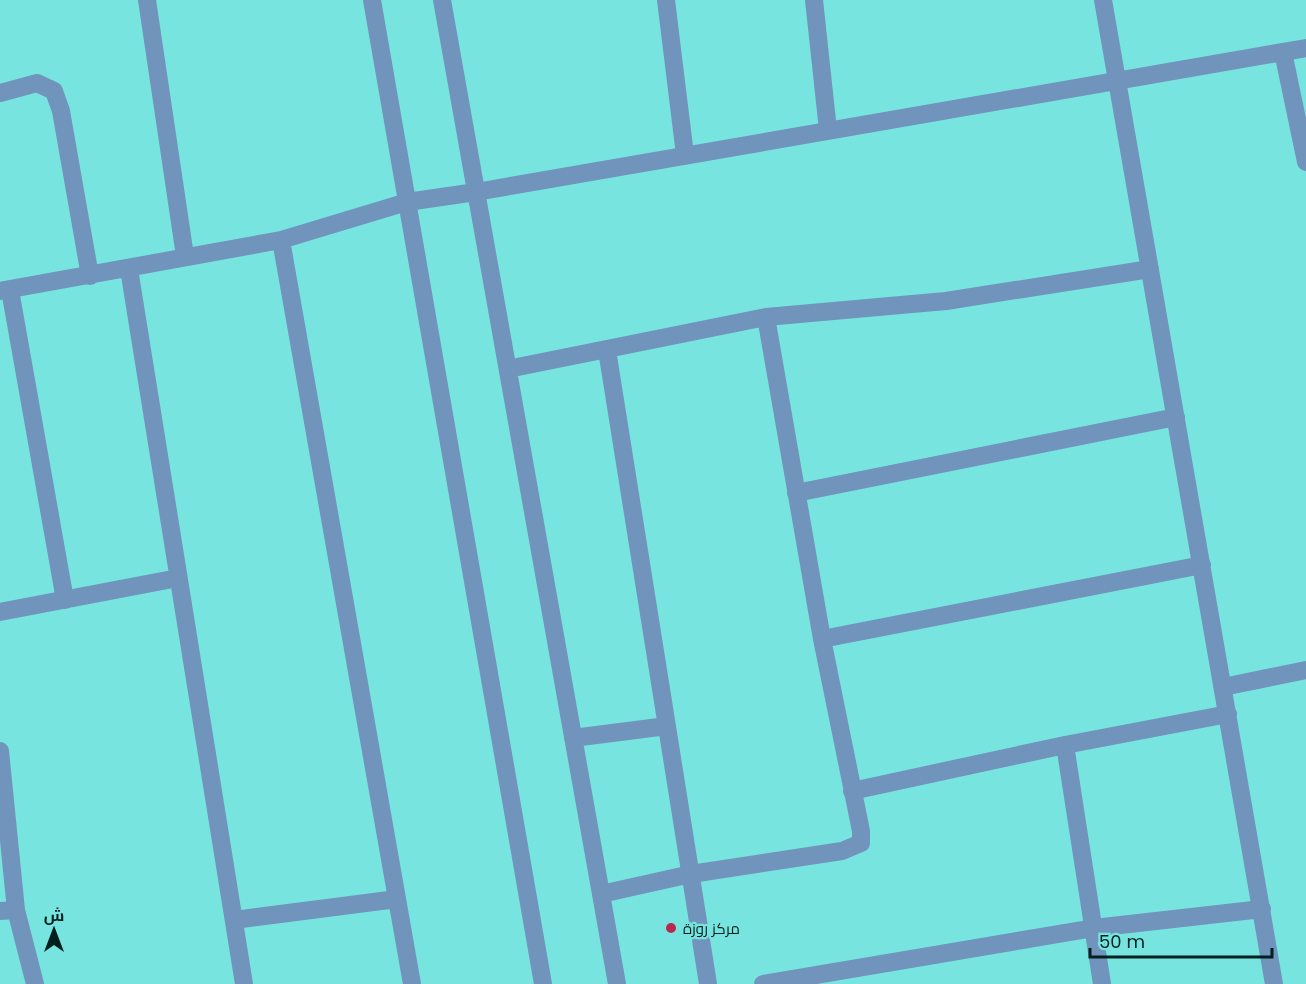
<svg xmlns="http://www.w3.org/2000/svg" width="1306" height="984" font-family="Poppins,Cairo,sans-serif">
<rect width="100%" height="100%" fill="#78e4e0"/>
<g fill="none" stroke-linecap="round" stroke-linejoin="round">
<!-- street -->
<path stroke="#7094bc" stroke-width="18" d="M147,0l38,256
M372,0l171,984
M442,0l175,984
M666,0l19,155
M814,0l14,130
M1103,0l171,984
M1283,52l23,110
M0,93l37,-10 17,8 7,20 29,165
M281,240l131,744
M129,269l115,715
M10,290l55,310
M0,291l281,-51 126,-38 69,-10 830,-144
M607,350l101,634
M508,369l258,-52 180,-16 204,-32
M796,493l380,-76
M0,612l178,-34
M822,639l380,-74
M1223,687l83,-17
M573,738l94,-12
M1065,745l37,239
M0,751l16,159
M852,791l213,-46 163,-31
M601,894l90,-20 151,-23 19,-8v-12l-39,-192 -56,-322
M0,911l16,-1 19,74
M234,920l163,-21
M763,984l331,-56 168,-19"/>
</g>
<!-- markers -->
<circle fill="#b9284d" stroke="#78e4e0" stroke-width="2" cx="671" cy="928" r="6"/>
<g text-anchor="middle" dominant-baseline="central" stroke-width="4.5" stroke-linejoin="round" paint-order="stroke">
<!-- poi labels -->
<g font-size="15" fill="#00201f" stroke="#78e4e0" text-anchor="start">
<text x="683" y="928">مركز روزة</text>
</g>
</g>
<!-- north arrow -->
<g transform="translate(54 930)" stroke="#78e4e0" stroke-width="4.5" paint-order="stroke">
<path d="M0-4.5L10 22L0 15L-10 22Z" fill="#00201f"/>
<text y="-9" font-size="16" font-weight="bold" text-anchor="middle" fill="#00201f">ش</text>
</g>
<!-- scale -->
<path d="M1090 948v9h182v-9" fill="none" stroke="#00201f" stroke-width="3"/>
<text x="1099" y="948" font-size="18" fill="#00201f" stroke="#78e4e0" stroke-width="4.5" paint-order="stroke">50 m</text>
</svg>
